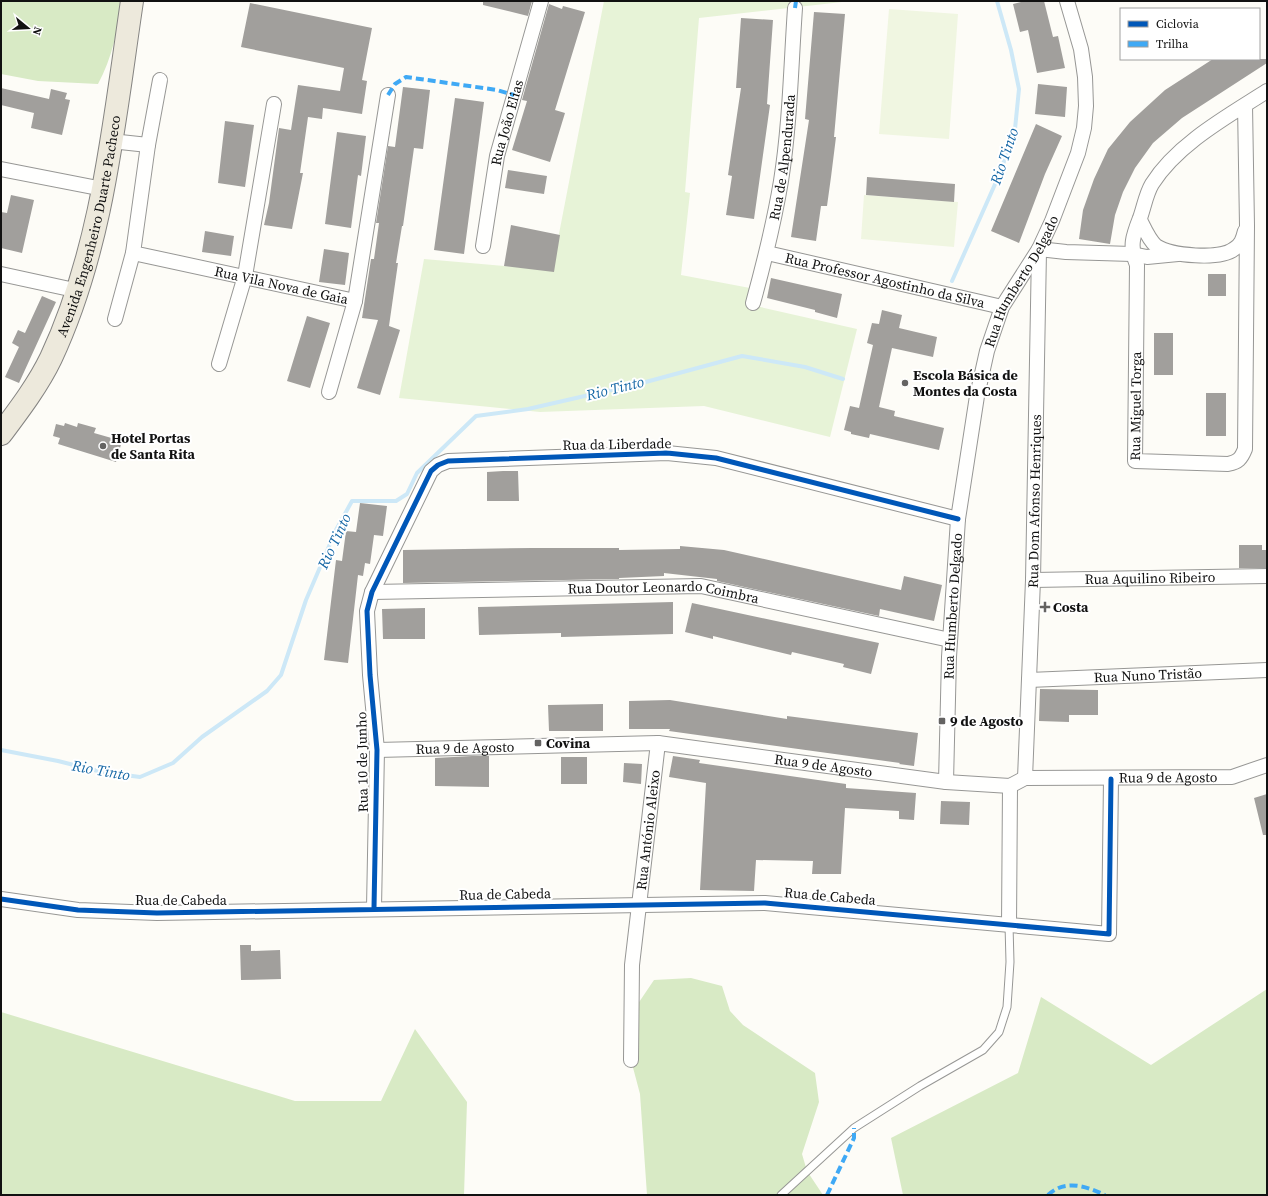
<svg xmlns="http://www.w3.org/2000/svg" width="1268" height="1196" font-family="'Source Serif 4',serif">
<rect width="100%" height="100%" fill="#fdfcf7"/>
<!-- green -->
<path fill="#e7f3d7" d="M604,1h247l-152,17 -14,174 5,1 -9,82 69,13 -3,16 110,25 -27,108 -126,-31 -164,6 -141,-14 25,-139 128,11z"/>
<!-- forest -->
<path fill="#d8eac5" d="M1,1h120c-3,29 -9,57 -23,83l-60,-3 -37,-7z
M691,978l31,8 8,25 13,14 72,48 4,29 -17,52 5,17 16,24h-176l-7,-101 -9,-34v-46l23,-34z
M1267,989v206h-364l-12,-57 127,-65 23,-76 110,68z
M1,1012l294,89h86l34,-72 52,73 -3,93h-463z"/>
<!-- pitch -->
<path fill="#f0f6e1" d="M889,9l69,5 -9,125 -70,-5z
M864,195l94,7 -4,45 -93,-8z"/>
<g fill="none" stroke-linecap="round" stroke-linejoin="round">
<!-- stream -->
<path stroke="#cde8f7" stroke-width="4" d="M952,281l48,-108 15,-44 4,-40 -8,-39 -14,-49
M1,750l57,11 44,11 38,5 33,-14 29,-26 65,-46 14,-16 25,-75 30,-70 16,-29h44l11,-7 10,-21 59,-57 52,-7 48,-11 66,-15 100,-27 63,11 38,12"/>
</g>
<!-- building -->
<path fill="#a19f9c" d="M483,1h49l-4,15 -45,-11z
M1025,1h19l9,36 5,-1 7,32 -28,5 -9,-43 -8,2 -7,-28z
M250,3l122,25 -10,52 5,1 -5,33 -39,-6 -1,11 -14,-2 -8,56h3l-11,56 -28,-4 5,-22 10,-75 12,2 7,-45 42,6 4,-23 -103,-21z
M549,4l13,5 1,-3 22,6 -30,98 10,3 -15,49 -38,-12 15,-49 -5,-1z
M814,12l31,2 -11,123h2l-5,40 -4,29h-6l-5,35 -25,-4 18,-117 -4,-1z
M741,18l32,2 -6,84 3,1 -16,114 -28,-4 6,-39 -4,-1 13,-87h-5z
M1213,59h54v4l-85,55 -29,25 -18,25 -12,24 -8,23 -5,29 -31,-5 4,-29 11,-31 14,-30 22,-27 35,-32z
M1038,84l29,3 -2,30 -30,-3z
M403,87l27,3 -7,59 -9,-1 -11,78h-1l-6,37h2l-9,63 11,4 -20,65 -23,-7 21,-68 -16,-2 9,-59h3l5,-36h-3l12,-77 7,1z
M1,88l48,11 2,-10 16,4 -2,6 5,1 -8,35 -31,-7 3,-15 -33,-8z
M455,98l29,4 -20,152 -30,-4z
M225,121l29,4 -9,62 -27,-4z
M1036,124l26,12 -17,38 -26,69 -28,-12z
M337,132l29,4 -5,40 -3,-1 -7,53 -26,-4z
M508,170l39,6 -3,18 -39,-6z
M867,177l88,7 -1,18 -88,-7z
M11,195l23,5 -12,53 -21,-5v-36l6,1z
M511,225l49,10 -6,37 -50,-6z
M205,231l29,5 -3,20 -29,-4z
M324,249l25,4 -4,32 -26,-3z
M1208,274h18v22h-18z
M771,278l71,16 -5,24 -22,-6v-2l-48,-12z
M42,296l14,6 -37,81 -14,-6 14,-30 -7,-4 6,-13 7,3z
M882,310l20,5 -3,13 38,9 -4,20 -41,-9 -13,59 16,4 -1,5 50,12 -5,22 -69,-16 -1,4 -18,-4v-2l-7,-2 6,-24 9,2 14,-63 -6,-2 5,-20 7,1z
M307,316l23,7 -20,65 -23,-7z
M1154,333h19v42h-19z
M1206,393h20v43h-20z
M65,423l12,4 1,-4 18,5 -2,5 28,8 -6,21 -58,-18 2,-6 -7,-2 3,-12 8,2z
M503,471h15l1,30h-32v-29z
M360,503l27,3 -4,30 -9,-1 -4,29 -5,-1 -2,13 -5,-1 -10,88 -24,-3 12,-100 6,1 4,-30 10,1z
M1239,545h23v5h5v18h-28z
M680,546l44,4 177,40 3,-14 38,9 -8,36 -54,-12 -1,7 -162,-35v-2l-53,-6v3l-45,2v1l-216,4v-33l129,-2h87v2l61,-1z
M673,602v32l-112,3v-4l-82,2 -1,-28z
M692,603l187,40 -8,31 -28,-7 1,-3 -52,-12 -1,3 -78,-19v3l-28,-7z
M425,608v31h-42l-1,-30z
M1040,689l58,1v25h-29v7l-30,-1z
M670,700l117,19v-3l131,17 -4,33 -15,-2 1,-1 -231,-32 1,-2h-41v-28z
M603,704v27h-54l-1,-26z
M472,756h17v31l-54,-1v-28z
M673,756l27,4 -1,3 147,21v4l70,5 -2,27 -15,-1v-8l-54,-3 -4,66h-29l1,-13 -57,-1 -2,31 -54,-1 6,-107 -37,-6z
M561,757h26v27h-26z
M624,763l18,1 -1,20 -18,-2z
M1267,794v41h-4l-9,-37z
M941,801l29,1 -1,23 -29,-1z
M240,945h11v6l29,-1 1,29 -40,1z"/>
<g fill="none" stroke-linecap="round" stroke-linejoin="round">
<!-- lane casing -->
<g stroke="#979795" stroke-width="9">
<path id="lane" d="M781,1195l73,-67 66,-42 63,-36 16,-18 8,-25 3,-45 -1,-37"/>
</g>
<!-- street casing -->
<g stroke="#979795" stroke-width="16">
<g id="street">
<path id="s1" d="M1245,105l2,121 -2,223c-4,10 -7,13 -17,15l-93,-3 2,-196c-8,-19 -4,-29 3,-47 4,-11 6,-24 12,-34 25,-40 76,-68 115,-93"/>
<path id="s2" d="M111,141l37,4 -15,108 222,48 33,-206"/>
<path d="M148,145l12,-65"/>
<path d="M1,169l102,20"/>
<path d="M1140,220c4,8 9,20 16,26 15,10 64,14 78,3 7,-4 9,-10 11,-18"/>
<path id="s3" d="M483,246l14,-90 44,-155"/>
<path d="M1039,249l27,3 66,2 15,3 31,-3"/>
<path id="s4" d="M767,253l235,54"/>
<path d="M1,274l78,17"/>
<path id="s5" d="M753,303c11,-40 21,-80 28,-122 9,-57 10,-115 14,-173"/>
<path d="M115,319l18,-66"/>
<path d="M219,364l26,-88 29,-172"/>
<path d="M329,392l26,-91"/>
<path id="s6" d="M1033,580l234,-4"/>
<path id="s7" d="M372,592l329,-6 249,54"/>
<path id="s8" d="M1029,680l238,-10"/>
<path id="s9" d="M377,750l281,-7 288,39 64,4 15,-8 207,-1 35,-12"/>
<path id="s10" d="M1025,778l8,-198 6,-329"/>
<path id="s11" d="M946,782l3,-125 9,-138 19,-123 10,-45 15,-44 37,-58 13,-28 26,-68 6,-25 2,-22 -1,-29 -4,-28 -14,-48"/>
<path d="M1,899l77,11 79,3 608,-10 344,31 2,-155"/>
<path d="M374,908l3,-158 -7,-75 -3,-64 5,-19 59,-121 7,-6 10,-4 219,-8 49,5 242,61"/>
<path d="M1009,925l1,-139"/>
<path id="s12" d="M631,1060l1,-95 26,-222"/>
</g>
</g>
<!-- primary casing -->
<g stroke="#858482" stroke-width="24">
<g id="primary">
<path id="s13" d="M1,434c18,-24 37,-49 50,-76 52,-111 63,-237 81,-357"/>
</g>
</g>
<!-- lane -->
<use href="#lane" stroke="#fffffe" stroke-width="7"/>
<!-- street -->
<use href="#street" stroke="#fffffe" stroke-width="14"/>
<!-- primary -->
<use href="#primary" stroke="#ede9dc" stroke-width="22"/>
<!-- quiet -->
<path stroke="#3fa9f5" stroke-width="4" stroke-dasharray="8 4" stroke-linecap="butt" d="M795,8l1,-7
M388,95l7,-11 11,-7 91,13 17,5
M827,1195l27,-57v-10
M1048,1195c17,-16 38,-9 57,0"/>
<!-- cycleway casing -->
<g stroke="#fff" stroke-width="8">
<path id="cycleway" d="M1,899l77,11 79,3 608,-10 344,31 2,-155
M374,908l3,-158 -7,-75 -3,-64 5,-19 59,-121 7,-6 10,-4 219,-8 49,5 242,61"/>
</g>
<!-- cycleway -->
<use href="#cycleway" stroke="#0057b8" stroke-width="5"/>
</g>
<!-- markers -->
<g fill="#646362" stroke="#fff" stroke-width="1.5">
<circle cx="905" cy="383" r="4"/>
<circle cx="103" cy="446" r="4"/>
<path d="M1043 601h4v4h4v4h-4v4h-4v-4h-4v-4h4z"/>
<rect x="938" y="717" width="8" height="8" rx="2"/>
<rect x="534" y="739" width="8" height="8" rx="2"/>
</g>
<g text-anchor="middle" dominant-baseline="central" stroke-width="4" stroke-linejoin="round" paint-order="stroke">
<!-- street labels -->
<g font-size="14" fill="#111" stroke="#fff">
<text stroke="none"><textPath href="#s3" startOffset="126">Rua João Elias</textPath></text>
<text stroke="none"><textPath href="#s5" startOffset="149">Rua de Alpendurada</textPath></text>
<text stroke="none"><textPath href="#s13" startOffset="229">Avenida Engenheiro Duarte Pacheco</textPath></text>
<text stroke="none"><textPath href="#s4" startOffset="121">Rua Professor Agostinho da Silva</textPath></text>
<text stroke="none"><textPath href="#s11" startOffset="512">Rua Humberto Delgado</textPath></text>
<text stroke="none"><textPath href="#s2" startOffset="298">Rua Vila Nova de Gaia</textPath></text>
<text stroke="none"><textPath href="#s1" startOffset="516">Rua Miguel Torga</textPath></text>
<text transform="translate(617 444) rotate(-1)">Rua da Liberdade</text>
<text stroke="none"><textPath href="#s10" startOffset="277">Rua Dom Afonso Henriques</textPath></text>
<text stroke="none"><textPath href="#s6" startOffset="117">Rua Aquilino Ribeiro</textPath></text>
<text stroke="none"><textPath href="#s7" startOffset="292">Rua Doutor Leonardo Coimbra</textPath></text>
<text stroke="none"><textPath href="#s11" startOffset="176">Rua Humberto Delgado</textPath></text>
<text stroke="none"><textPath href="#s8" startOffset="119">Rua Nuno Tristão</textPath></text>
<text stroke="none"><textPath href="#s9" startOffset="88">Rua 9 de Agosto</textPath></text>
<text transform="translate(362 762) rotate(-91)">Rua 10 de Junho</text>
<text stroke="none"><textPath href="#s9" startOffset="448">Rua 9 de Agosto</textPath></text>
<text stroke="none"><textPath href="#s9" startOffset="796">Rua 9 de Agosto</textPath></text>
<text stroke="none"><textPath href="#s12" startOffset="231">Rua António Aleixo</textPath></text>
<text transform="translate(505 894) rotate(-1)">Rua de Cabeda</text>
<text transform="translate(830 896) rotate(5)">Rua de Cabeda</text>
<text x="181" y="900">Rua de Cabeda</text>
</g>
<!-- poi labels -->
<g font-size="14" font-weight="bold" fill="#111" stroke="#fff" text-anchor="start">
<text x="913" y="375">Escola Básica de<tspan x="913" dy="16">Montes da Costa</tspan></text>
<text x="111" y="438">Hotel Portas<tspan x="111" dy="16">de Santa Rita</tspan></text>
<text x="1053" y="607">Costa</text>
<text x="950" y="721">9 de Agosto</text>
<text x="546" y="743">Covina</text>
</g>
<!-- water labels -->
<g font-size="15" font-style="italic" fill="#1768a6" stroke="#fff">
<text transform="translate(1004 156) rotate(-71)">Rio Tinto</text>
<text transform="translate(615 388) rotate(-14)">Rio Tinto</text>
<text transform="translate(334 541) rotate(-65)">Rio Tinto</text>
<text transform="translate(101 770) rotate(10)">Rio Tinto</text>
</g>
</g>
<!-- border -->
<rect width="1268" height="1196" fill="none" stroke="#111111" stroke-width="4"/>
<!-- legend -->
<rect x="1120" y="8" width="140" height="52" fill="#ffffff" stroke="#a0a0a0"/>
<rect x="1128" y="21" width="20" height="6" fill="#0057b8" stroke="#a0a0a0"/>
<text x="1156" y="28" font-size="12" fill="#111111">Ciclovia</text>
<rect x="1128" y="41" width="20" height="6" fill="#3fa9f5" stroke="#a0a0a0"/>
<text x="1156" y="48" font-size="12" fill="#111111">Trilha</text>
<!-- north arrow -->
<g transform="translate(28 28) rotate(108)" stroke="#ffffff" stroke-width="3" paint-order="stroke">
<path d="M0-3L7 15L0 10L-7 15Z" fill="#111111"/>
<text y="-6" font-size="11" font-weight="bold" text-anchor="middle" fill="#111111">N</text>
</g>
</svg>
